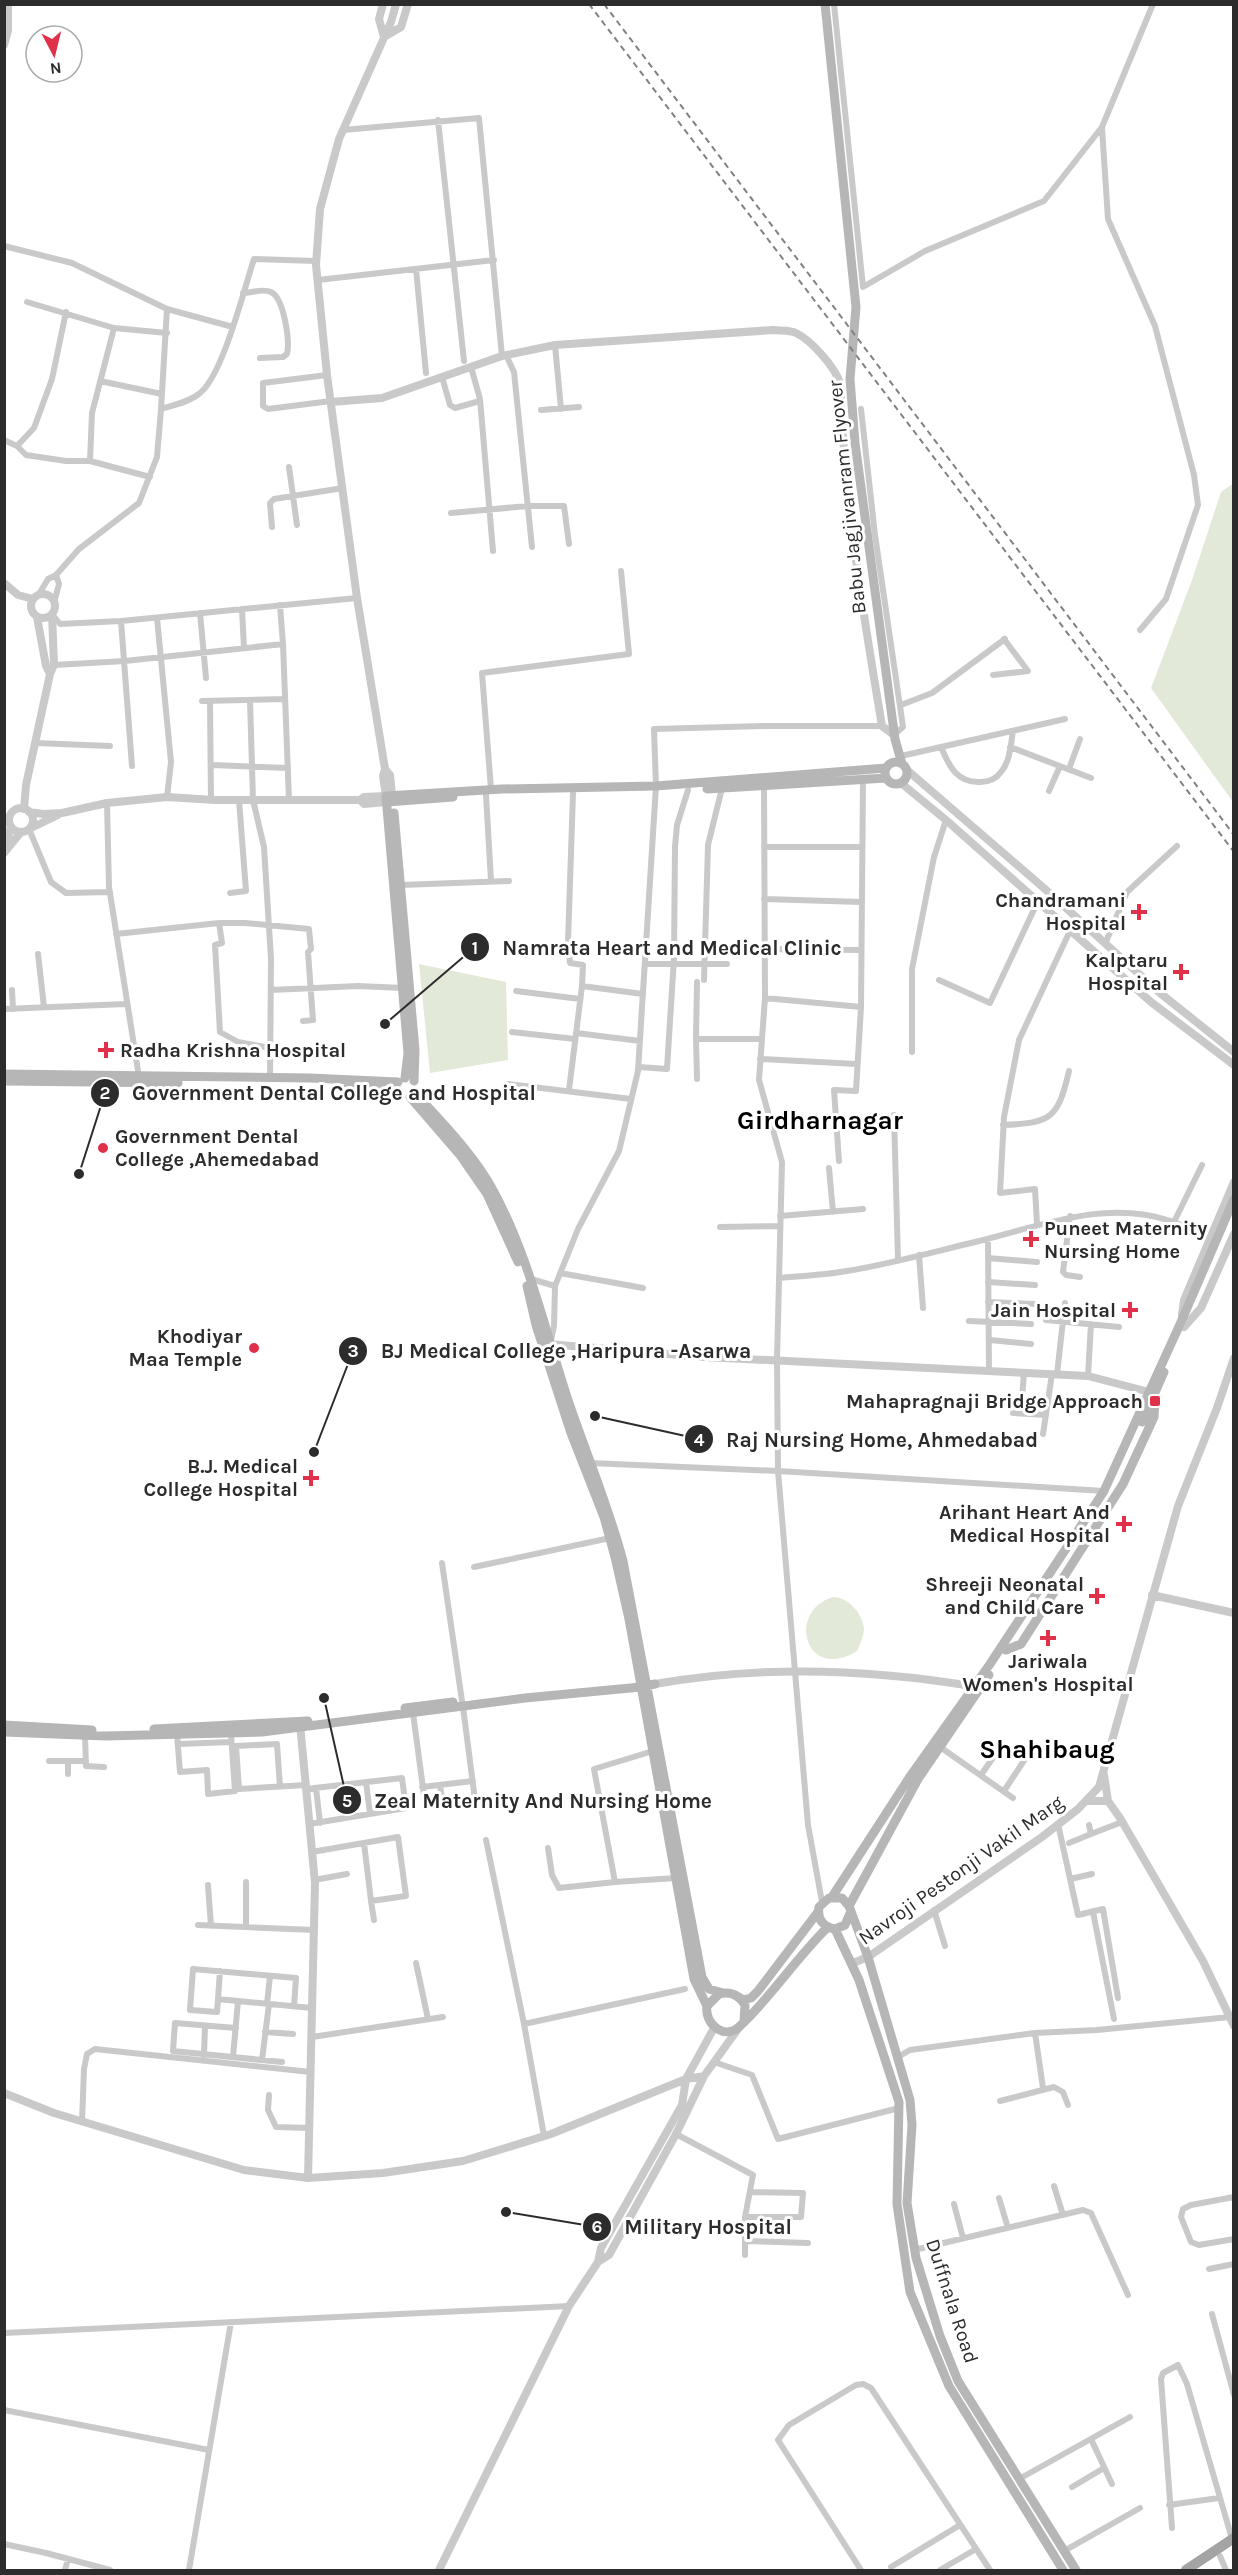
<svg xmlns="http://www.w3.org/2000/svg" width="1238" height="2575" font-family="Karla,sans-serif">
<rect width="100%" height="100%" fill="#fff"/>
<!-- green -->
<path fill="#e3e9d9" d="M1231,485h2v317l-82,-114 41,-108 29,-88z
M419,964l87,18 2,78 -78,13z
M833,1597c15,0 29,16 31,31 0,8 -4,16 -7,23 -52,32 -71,-40 -24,-54z"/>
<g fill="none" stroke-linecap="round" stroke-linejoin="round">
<!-- minor -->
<path stroke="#c9c9c9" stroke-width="6" d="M834,4l29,283 62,-36 119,-50 58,-74 51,-123
M438,120l26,241
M1102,128l6,91 47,107 39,149 4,30 -32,94 -26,31
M343,130l136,-12 23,238
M4,246l68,17 95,46 -6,100
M416,269l10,104
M318,280l176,-20
M243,293c9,0 20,-5 28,-1 13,6 19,49 16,62l-4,3 -23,1
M27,302l87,26
M167,309l66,18
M555,345l6,64
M506,355l8,17 18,175
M471,367l9,32 13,152
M327,375l-64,8v23l5,3 63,-8
M442,377l8,28 5,3 25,-7
M100,381l62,13
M861,409l14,126 28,192 -9,8
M541,410l38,-3
M4,440l13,6 9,9 40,6h24l60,16
M17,446l17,-18 18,-49 14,-67
M90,461l2,-48 22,-85 53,5
M289,467l8,58
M451,513l77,-7h36l5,38
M272,527l-2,-24 4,-4 69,-11
M39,594l9,-15 8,-4 23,-26 60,-46 18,-46 4,-48c12,-4 29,-7 39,-16 23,-18 44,-104 54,-134l62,2
M54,603l5,-19 -3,-9
M242,609l2,39
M200,613l6,65
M52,614l8,10 61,-3 236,-23
M157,618l14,144 -4,35
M121,621l11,145
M283,644l6,156
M54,665l71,-4 158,-17 -3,-39
M993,675l35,-4 -24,-32
M250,700l3,100 11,47 7,112 -1,119
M202,701l82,-2
M210,701l1,99
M901,705l31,-12 73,-54
M36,743l74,3
M941,747c8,19 16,36 39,35 8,0 16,-3 21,-10 9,-10 10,-29 12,-41
M1010,747l81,31
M901,756l164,-37
M212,765l76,3
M1069,769l11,-30
M764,784l1,214 -6,82 23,82 -5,198 1,111 30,354 14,77
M491,789l-9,-116 147,-19 -8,-83
M1049,791l11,-25
M573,793l-5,149 2,21 13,2 -1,21
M486,795l5,86
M107,803l2,84 30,190
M29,829l22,53 15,11 44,-1
M764,847h98
M401,885l108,-4
M230,893l16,-2 -7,-91
M764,899l98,3
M219,923l3,20 -7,2 5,87 18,10 32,6
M116,934l103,-11h26l64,6 2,20 -3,3 5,68 -10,1
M1105,944l22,-52 50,-46
M765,949l96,1
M38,954l6,53
M645,964h82
M704,980l4,-135 14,-57
M939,980l51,23 48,-102
M697,982l-1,57h66
M12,990l1,19
M271,990l87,-4 45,2
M516,991l64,8
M765,998l96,9
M4,1009l122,-5
M512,1032l63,7
M576,1033l64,8
M696,1039l1,40
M912,1052v-83l22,-112 12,-37
M760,1059l96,5
M639,1067l28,2 7,-111 1,-111 2,-22 11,-35
M508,1084l123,15
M569,1090l13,-104 61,8
M894,1115l4,145
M1003,1125c49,-2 55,-7 66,-54
M839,1161l-5,-71 22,1 5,-84 2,-227
M829,1168l4,44
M780,1216l83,-7
M1070,1216l-7,56 3,3 14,2
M1174,1222l28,-57
M1037,1224l-2,-35 -35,4 4,-76 15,-77 57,-122
M720,1227l60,-1
M988,1239l1,132
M919,1255l4,53
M988,1258l49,4
M560,1273l83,15
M779,1278c22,-2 45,-3 68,-7 43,-7 86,-19 128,-29 66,-16 129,-43 196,-21 13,4 25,12 37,18
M531,1279l24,7
M988,1282l47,3
M988,1302l46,2
M1046,1320l73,7
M969,1321l62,3
M551,1340l3,-14 1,-40 23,-57 41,-78 19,-80 18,-285 -2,-57 109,-3h119
M990,1340l41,4
M1057,1374l8,-71
M1088,1376l3,-52
M1013,1413l33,2
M1021,1413l3,-41
M1043,1434l9,-60
M590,1463l188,8 326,20
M442,1563l20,138
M474,1567l136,-29
M463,1707l12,93
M413,1713l12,90
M177,1735l3,37 27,-2 1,24 27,-3 -4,-57
M85,1736l1,30 18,1
M178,1744l53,-2
M940,1747l73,51
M653,1751l-59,18 21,113 61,-4
M49,1761h37
M68,1761v13
M981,1775l18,-26
M366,1782l4,32
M348,1784l4,33
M440,1785l3,21
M280,1787l-3,-43 -41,2 3,43 67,-4
M422,1787l51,-6
M316,1788l4,35
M306,1789l96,-11 4,30 -97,16
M1004,1791l21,-32
M1058,1824l20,91 25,-6 15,89
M1089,1825l2,9 31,-12
M486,1840l38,184 20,112
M1069,1843l22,-9
M548,1848l4,27 7,13 56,-6
M312,1852l86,-15 8,59 -35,5 -7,-58
M1070,1879l22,-5
M314,1880l33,-6
M208,1885l3,41
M371,1901l3,19
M934,1910l11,36
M1093,1912l21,107
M198,1925l116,5
M246,1927v-45
M416,1963l12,56
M220,1971l-2,28 20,2
M218,1999l-1,13 -27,-2 3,-41 103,9 -2,28
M267,2004l3,-28
M524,2024l161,-35
M236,2028l-61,-5 -2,28 109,11
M265,2032l28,2
M1035,2033l8,55
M312,2037l131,-20
M204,2055l1,-29
M233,2057l5,-56 74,7
M898,2057l12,-7 125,-17 62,-3 133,-13
M262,2060l7,-56
M714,2062l38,13 26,64 121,-31
M269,2095l-1,15 8,17 34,1
M1000,2101l54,-14 9,5 5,13
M82,2122l2,-53 3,-15 8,-5 216,23
M676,2134l77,41 -8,42v38
M1054,2186l9,29
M1234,2197l-43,8 -8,4 -2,8 10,25 8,3 35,-6
M999,2198l9,30
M954,2204l9,34
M745,2217h56l2,-24 -53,-1
M745,2241l63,2
M914,2250l169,-40 8,3 37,82
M1209,2269l25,-5
M1212,2314l22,81
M4,2333l565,-27
M4,2410l205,40
M1091,2439l21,45
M1019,2479l111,-62
M1072,2487l32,-19
M1169,2505l50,-7
M1172,2528l-11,-149 2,-6 15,-8 9,19 45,155
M4,2544l42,9 64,17
M1064,2551l76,-43
M1220,2556l6,14
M891,2567l69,-42
M65,2570l3,-11
M189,2570l42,-248
M861,2570l-83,-130 11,-15 67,-40 7,-1 8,4 119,182
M940,2570l36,-21"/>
<!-- tertiary -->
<path stroke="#c9c9c9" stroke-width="8" d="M383,4l-4,15 5,18 17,-10 7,-23
M4,45l4,-14v-27
M331,402l51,-4 120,-42 53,-11 218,-15c7,1 17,0 23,3 15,7 39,34 44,50 4,115 23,230 42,343l12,9
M4,583l14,12 15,4
M31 606a12 12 0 1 1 24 0a12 12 0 1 1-24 0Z
M50,674l4,-9 -2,-51
M385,769l5,6 2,20
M907,770l138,119 115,104 74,59
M901,783l45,37 205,182 83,63
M360,800l4,4 23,-2
M9 820a12 12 0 1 1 24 0a12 12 0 1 1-24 0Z
M24,809l2,-24 24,-111 -4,-8 -9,-49
M29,812l14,2 19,-1 45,-10 60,-6 48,3h145l4,-3 22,-1 -3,-20 2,-7 -28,-171 -30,-223 -11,-110 4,-56 19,-70 52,-117 5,-18
M29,829l29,-14
M4,849l7,-22
M4,853l17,-21
M1182,1315l2,-15 50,-118
M1184,1327l17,-19 33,-74
M548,1344l156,13 384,19 65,17
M1152,1595l82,18
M655,1684c106,-19 217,-15 323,3
M300,1724l15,159 -7,295
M1104,1775l4,26
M1086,1801h22l12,17 83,143 31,65
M853,1963l15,-6 174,-120 36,-28 21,-22 79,-281 39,-98 17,-50
M4,2093l50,20 190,57 64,8 75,-5 80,-12 88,-27 135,-55 18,-3
M598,2262l11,-7 67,-121 28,-58 34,-47
M439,2570l130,-264 29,-44 3,-14 81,-143 4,-26 28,-51"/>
<!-- secondary -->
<path stroke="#b6b6b6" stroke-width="9" d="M825,4l31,303 -6,72 5,64 40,296 7,25
M885 773a11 11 0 1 1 22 0a11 11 0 1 1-22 0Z
M707,789l179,-11
M387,802l66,-5
M394,813l21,237 -1,31
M4,1074l306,4 88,4
M405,1078l3,-25 -22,-257 116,-7 154,-3 230,-18
M4,1081l174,2
M348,1086l49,3
M415,1093c26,28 61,64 79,99 36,67 52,143 76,214 18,52 39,102 53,155l79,416 7,12 14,4
M410,1097l50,58 27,39 31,68
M527,1286l9,39 35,108 33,84 11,40 14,62 65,360 13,27
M1142,1422l22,-50
M1006,1650l15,-6 102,-160 31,-67 1,-17
M405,1708l48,-6
M4,1725l88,5
M154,1729l154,-8
M4,1732l102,4 156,-4 263,-34 116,-11 14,-3
M832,1897l79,-122 79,-111 114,-173 77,-169 53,-123
M849,1906l69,-127 71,-104
M851,1911l-6,14 -10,4c-12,-2 -18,-10 -16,-22l10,-9h13l7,8 19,51 42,143 2,25 -5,78 9,55 24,78 18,45 118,189
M835,1929l24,51 40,122 -2,102 13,88 39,94 114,184
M739,1997l4,3 8,-2 7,-7 60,-79
M744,2021l1,-16c-6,-10 -15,-14 -26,-11l-12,12c-3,18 18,35 33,20 32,-30 56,-68 88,-99"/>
<!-- primary -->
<path stroke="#a4a4a4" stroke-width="10" d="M1186,2570l48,-32"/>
<!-- rail -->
<path stroke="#818181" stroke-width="2" stroke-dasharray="6 4.5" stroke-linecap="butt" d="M589,4l645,848
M604,4l630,831"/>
</g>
<!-- markers -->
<g fill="#df314a" stroke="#fff" stroke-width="2">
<path d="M1136 903h6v6h6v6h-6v6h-6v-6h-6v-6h6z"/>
<path d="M1178 963h6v6h6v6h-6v6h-6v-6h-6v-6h6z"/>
<path d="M103 1041h6v6h6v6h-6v6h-6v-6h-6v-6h6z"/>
<circle cx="103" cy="1148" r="6"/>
<path d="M1028 1230h6v6h6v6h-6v6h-6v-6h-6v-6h6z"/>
<path d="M1127 1301h6v6h6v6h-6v6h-6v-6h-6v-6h6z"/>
<circle cx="254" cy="1348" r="6"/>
<rect x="1149" y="1395" width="12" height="12" rx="3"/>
<path d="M308 1469h6v6h6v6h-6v6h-6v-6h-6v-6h6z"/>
<path d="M1121 1515h6v6h6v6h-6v6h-6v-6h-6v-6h6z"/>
<path d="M1094 1587h6v6h6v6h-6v6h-6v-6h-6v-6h6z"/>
<path d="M1045 1629h6v6h6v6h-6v6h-6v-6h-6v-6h6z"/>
</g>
<g text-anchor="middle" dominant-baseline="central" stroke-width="6" stroke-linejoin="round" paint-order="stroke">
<!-- street labels -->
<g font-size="20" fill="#2c2c2c" stroke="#fff">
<text transform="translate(847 497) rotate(-96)">Babu Jagjivanram Flyover</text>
<text transform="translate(961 1870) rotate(-35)">Navroji Pestonji Vakil Marg</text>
<text transform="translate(952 2301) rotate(72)">Duffnala Road</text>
</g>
<!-- poi labels -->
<g font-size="20" font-weight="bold" fill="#2c2c2c" stroke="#fff" text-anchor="end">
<text x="1126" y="900">Chandramani<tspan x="1126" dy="23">Hospital</tspan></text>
<text x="1168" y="960">Kalptaru<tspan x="1168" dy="23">Hospital</tspan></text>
<text x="120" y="1050" text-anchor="start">Radha Krishna Hospital</text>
<text x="115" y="1136" text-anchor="start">Government Dental<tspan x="115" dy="23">College ,Ahemedabad</tspan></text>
<text x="1044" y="1228" text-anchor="start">Puneet Maternity<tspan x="1044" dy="23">Nursing Home</tspan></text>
<text x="1116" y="1310">Jain Hospital</text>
<text x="242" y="1336">Khodiyar<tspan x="242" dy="23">Maa Temple</tspan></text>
<text x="1143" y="1401">Mahapragnaji Bridge Approach</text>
<text x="298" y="1466">B.J. Medical<tspan x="298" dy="23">College Hospital</tspan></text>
<text x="1110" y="1512">Arihant Heart And<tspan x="1110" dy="23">Medical Hospital</tspan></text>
<text x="1084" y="1584">Shreeji Neonatal<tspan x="1084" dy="23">and Child Care</tspan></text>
<text x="1048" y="1661" text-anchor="middle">Jariwala<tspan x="1048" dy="23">Women's Hospital</tspan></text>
</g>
<!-- district labels -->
<g font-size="26" font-weight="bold" fill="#000" stroke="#fff">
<text x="820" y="1120">Girdharnagar</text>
<text x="1047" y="1749">Shahibaug</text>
</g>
</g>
<!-- callouts -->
<path fill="none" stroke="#2c2c2c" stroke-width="2" d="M385 1024L475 947M79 1174L105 1093M314 1452L353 1351M595 1416L699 1439M324 1698L347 1800M506 2212L597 2227"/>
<g fill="#2c2c2c" stroke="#fff" stroke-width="2">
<circle cx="385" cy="1024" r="6"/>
<circle cx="79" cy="1174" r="6"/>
<circle cx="314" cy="1452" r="6"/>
<circle cx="595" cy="1416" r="6"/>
<circle cx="324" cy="1698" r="6"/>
<circle cx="506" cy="2212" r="6"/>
<circle cx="475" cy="947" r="15"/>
<circle cx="105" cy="1093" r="15"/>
<circle cx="353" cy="1351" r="15"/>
<circle cx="699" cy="1439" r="15"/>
<circle cx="347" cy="1800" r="15"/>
<circle cx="597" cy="2227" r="15"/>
</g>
<g font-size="18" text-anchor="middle" font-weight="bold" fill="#fff">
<text x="475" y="954">1</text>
<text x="105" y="1099">2</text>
<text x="353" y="1357">3</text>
<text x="699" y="1446">4</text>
<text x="347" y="1807">5</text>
<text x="597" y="2233">6</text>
</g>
<g font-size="21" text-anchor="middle" font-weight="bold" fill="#2c2c2c" stroke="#fff" stroke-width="6" stroke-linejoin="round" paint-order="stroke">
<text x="672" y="955">Namrata Heart and Medical Clinic</text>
<text x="334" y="1100">Government Dental College and Hospital</text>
<text x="566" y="1358">BJ Medical College ,Haripura -Asarwa</text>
<text x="882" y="1447">Raj Nursing Home, Ahmedabad</text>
<text x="543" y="1808">Zeal Maternity And Nursing Home</text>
<text x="708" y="2234">Military Hospital</text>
</g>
<!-- border -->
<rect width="1238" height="2575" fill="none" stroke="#2c2c2c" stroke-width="12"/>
<!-- north arrow -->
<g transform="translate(54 54) rotate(173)"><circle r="28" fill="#ffffff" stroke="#ababab" stroke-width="1.5"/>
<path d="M0-4.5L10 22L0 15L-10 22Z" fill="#df314a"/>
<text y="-9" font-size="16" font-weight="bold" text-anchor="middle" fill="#2c2c2c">N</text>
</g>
</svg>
